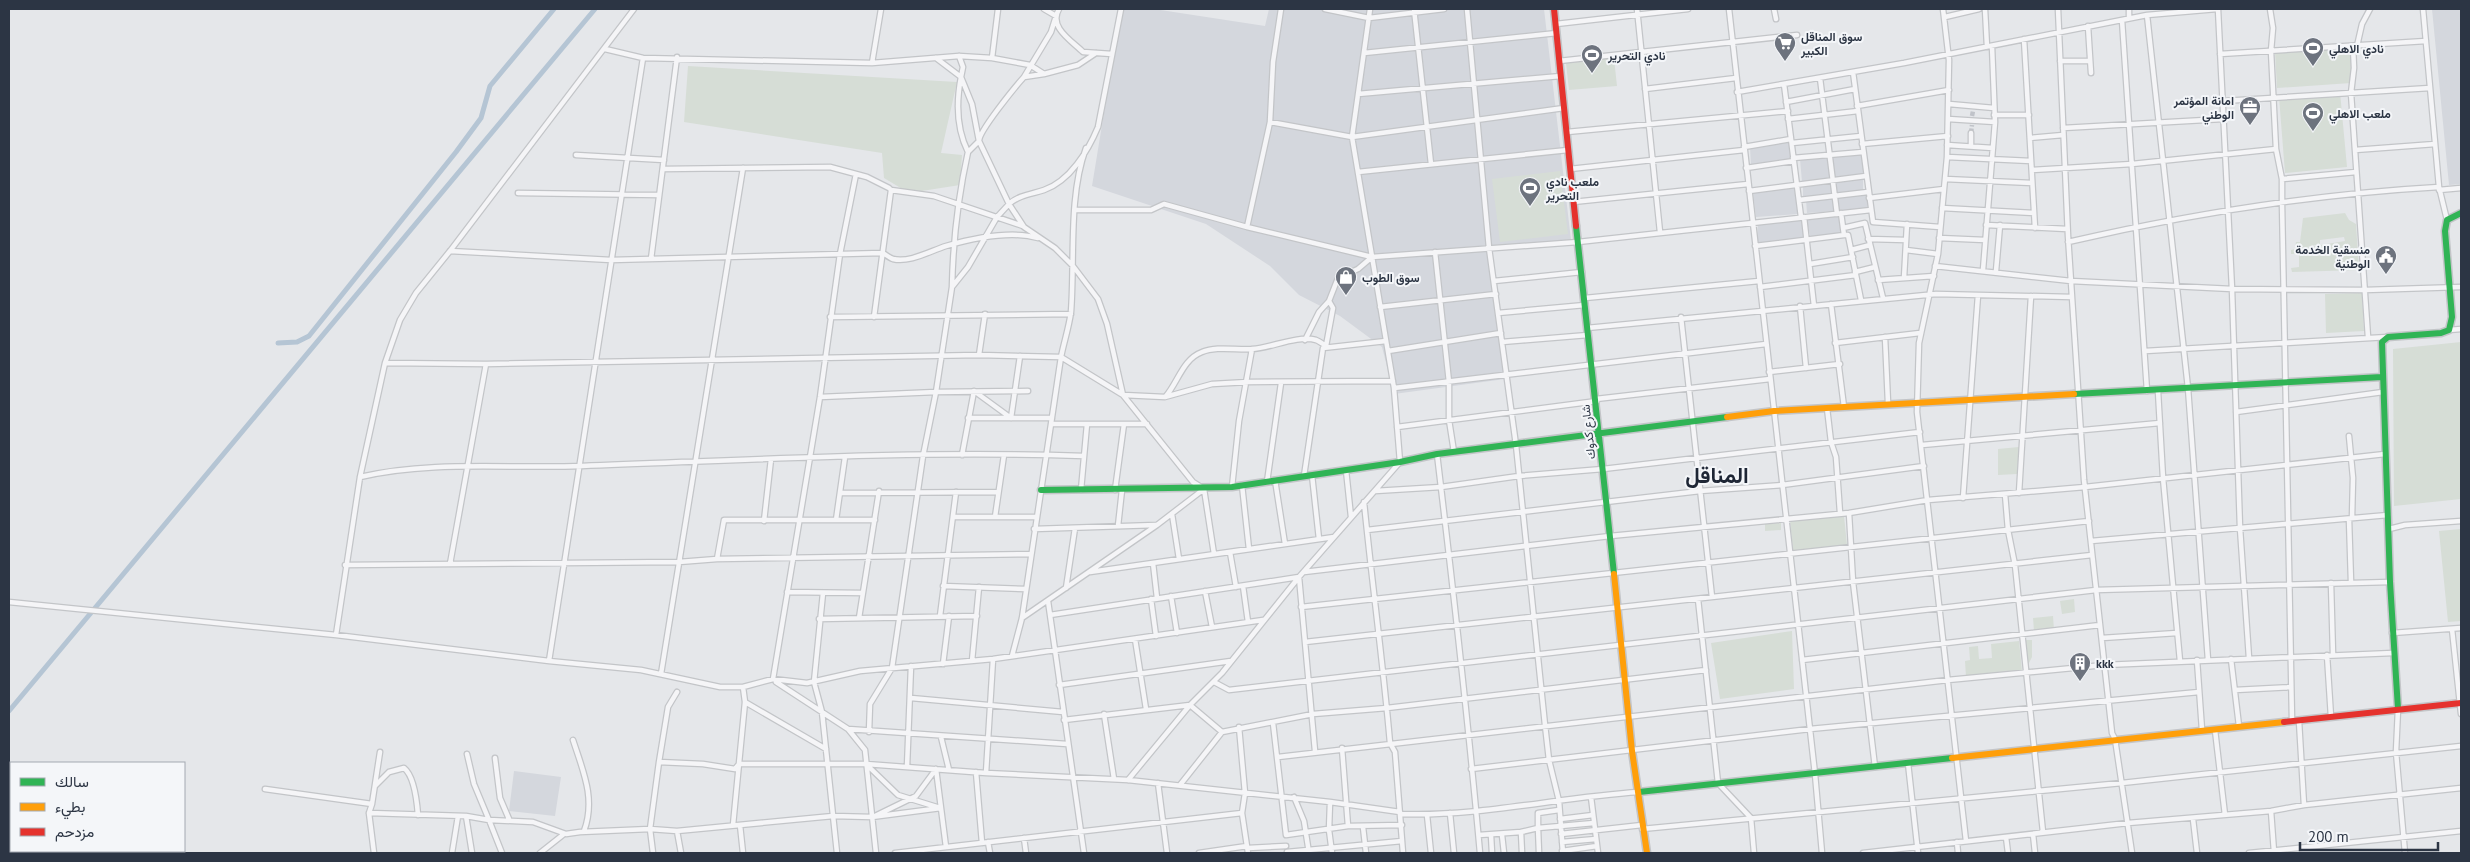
<svg xmlns="http://www.w3.org/2000/svg" width="2470" height="862" font-family="'PT Sans',Vazirmatn,sans-serif">
<rect width="100%" height="100%" fill="#e5e7ea"/>
<!-- built -->
<path fill="#d4d7dd" d="M1121,9h33l111,17 4,-17h275l27,231 -84,8 18,131 -111,15 -12,-47 -42,-31 -41,-21 -29,-29 -64,-42 -114,-38z
M2432,9h29v175l-12,1z
M1789,141l2,19 -40,6 -1,-19z
M1862,154l4,20 -31,5 -4,-23z
M1828,157l2,22 -28,3 -2,-23z
M1863,179v12l-27,3 -2,-14z
M1832,182l1,12 -30,4v-13z
M1794,186l4,28 -42,3 -3,-25z
M1866,194l2,15 -30,2 -2,-16z
M1833,197l2,14 -28,2 -1,-13z
M1841,214l2,20 -32,5 -5,-21z
M1803,220l1,19 -47,5 1,-20z
M514,771l47,6 -6,39 -46,-5z"/>
<!-- green -->
<path fill="#d6ddd6" fill-rule="evenodd" d="M2351,48v35l-74,5 -2,-36z
M1614,58l3,28 -48,4 -3,-27z
M688,66l269,16 -16,71 21,2 -2,30 -51,8 -25,-15 -2,-25 -198,-31z
M2340,92l7,75 -62,6 -6,-76z
M1560,171l8,63 -68,8 -8,-63z
M2345,213l4,7 7,4 3,46 -67,2 -1,-4 8,-1v-13h-8v-4l4,-1 1,-7h4l3,-24zM2344,237l1,4 -42,7 17,-4v-4z
M2362,293l2,38 -38,2 -1,-39z
M2461,342v157l-67,7 -1,-157z
M2019,447l-2,27 -19,1v-26z
M1844,516l3,29 -54,6 -3,-31z
M1781,523v7l-16,1v-7z
M2461,529v92l-13,1 -9,-91z
M2074,599l1,13 -13,2 -2,-13z
M2053,616l1,14 -20,1 -1,-13z
M1792,631l2,58 -74,10 -9,-56z
M2023,640h9v17l-6,12z
M2019,641l3,30 -56,6 -1,-16 5,-1 -1,-13 9,-1 1,13 13,-1 -1,-14z"/>
<g fill="none" stroke-linecap="round" stroke-linejoin="round">
<!-- canal -->
<path stroke="#b5c5d4" stroke-width="5" d="M278,343l19,-1 12,-6 147,-184 25,-34 9,-32 64,-77
M9,711l586,-702"/>
<!-- street-tunnel -->
<path stroke="#c0c3c9" stroke-width="4.5" stroke-dasharray="4.5 2" stroke-linecap="butt" d="M1972,116l1,-5
M1971,133l1,-8"/>
<!-- street casing -->
<g stroke="#c3c5c8" stroke-width="7">
<path id="street" d="M1059,9c-11,18 13,32 24,43l29,2
M1325,9l44,9 75,-9
M1414,9l17,155
M1467,9l22,239 27,197 29,280 4,35 10,41 4,52
M1637,9l23,223
M1729,9l86,765 7,79
M1774,9l2,10
M1943,9l6,51 -2,97 -9,97 -19,89 -2,69 49,429
M1985,9l2,38
M2058,9l10,227 16,244 28,253 3,6 17,114
M2129,9v9
M2218,9l14,280 8,239 9,130
M2270,9l3,19 -2,23 5,98 6,30v24l10,518
M2423,9l16,178 8,33
M2147,15l41,373 20,272
M1945,17l34,-8
M2122,20l25,371
M1556,24l132,-15
M2088,26l3,47
M2024,39l11,189
M2353,46l1,22 -3,25 17,244
M2357,46l5,-22 8,-15
M605,49l38,9 229,5 87,-7 33,2 38,7 14,9 34,-9 18,-12
M1364,53l193,-20
M2220,54l206,-13
M959,56l4,11 -2,10 11,27 7,37 30,63c10,-9 23,-10 35,-14 26,-9 44,-39 54,-63l23,-118
M936,58l25,19c-5,26 -5,51 7,75l11,-11c0,-10 36,-54 45,-64l20,-3
M992,58l6,-49
M1559,61l238,-26
M2060,61h30
M872,63l9,-54
M1853,72l20,150 67,5
M1024,77l27,-45 5,-16 -12,-7
M1820,78l17,136
M1784,84l17,133
M1645,89l91,-11
M1737,92l167,-29 243,-48 70,-6
M1358,94l203,-18
M2223,101l207,-13
M1786,102l69,-13
M1949,104l45,4
M1857,106l92,-16
M1994,115h35
M1788,119l70,-8
M1948,119l47,3
M1270,122l82,15 212,-29
M2063,128l160,-9
M1567,132l221,-21
M2030,138l33,-3
M1792,143l69,-7
M1862,144l86,-8
M1947,145l46,3
M1971,146v-13
M1744,147l47,-8
M2355,150l80,-6
M576,155l88,5
M1947,157l84,4
M1793,158l70,-6
M1746,168l48,-7
M663,169l167,-2 37,10 22,11 2,2 -17,127
M1570,169l174,-19
M2032,170l100,-6 144,-15
M1358,172l210,-22
M1945,179l87,4
M2282,179l74,-7
M891,190l43,6 89,30
M2439,190l22,-2
M1749,191l117,-15
M518,193l141,2
M1869,198l75,-9
M1799,200l69,-8
M1573,202l175,-18
M1942,208l92,5
M1076,210h75l13,-6 83,23 125,30 206,-15 293,-32
M1841,213l3,22h4l13,65
M1804,217l10,89
M1986,225l81,4
M1247,227l23,-105 3,-60 8,-53
M1843,228l22,-5 18,75
M1939,238l46,2
M1868,239l38,1
M2068,242c122,-28 246,-48 371,-55
M1755,246l89,-11
M1851,250l19,-5
M1906,250l32,4
M450,251l161,9 272,-7c3,2 7,5 10,6 17,4 37,-8 53,-13 28,-8 64,-16 92,-8
M1435,252l14,130v38l5,32
M651,259l26,-202
M1810,264l43,-7
M1935,266l136,15 161,8 133,1 96,-3
M1983,270l12,-148 -3,-76
M1996,271l4,-46
M1855,272l20,-5
M1904,278l3,-54
M1878,280l56,-4
M1494,281l88,-9
M952,287c1,-46 6,-90 16,-135
M1760,287l96,-12
M1585,298l174,-17
M1831,304l13,103
M1800,306l6,62
M1380,307l116,-13
M1498,313l87,-8
M830,317l241,-3
M1681,317l31,280
M1587,328l349,-34 136,3
M2449,330l12,-1
M1885,337l3,66
M1305,340l14,-28 10,-11 9,-23 20,-9 14,-12
M1502,342l86,-7
M1835,343l85,-10
M1388,351l113,-18
M2145,351l243,-14
M979,355l6,-41
M385,363l101,1 493,-9 82,2 62,38 42,2 47,-13 36,-2 145,-1
M1769,372l71,-8
M1394,388l372,-44
M2158,391l5,87 17,183
M1166,396c12,-14 17,-37 36,-44 14,-6 34,-2 50,-3 19,-1 45,-14 64,-9 3,1 7,4 10,6l7,-38 -4,-7
M820,397l116,-5 92,-1
M1596,399l174,-20
M1827,408l4,34 5,15 4,56
M2236,412l147,-20
M968,418h84
M1051,424h96
M1397,427l200,-26
M2349,436l4,42 -1,40
M1922,445l238,-22
M1437,454c16,133 31,266 43,399
M962,455l12,-64 37,27 9,-62
M1346,470l5,47
M1312,475l7,64
M1304,476l19,-128 63,-7
M360,477c71,-17 149,-8 222,-11 167,-6 335,-16 502,-10
M1275,480l10,64
M1267,482l14,-99
M1242,485l7,64
M1232,487l7,-66 13,-72
M1081,490l6,-66
M1115,490l9,-66
M1375,491l66,-4 78,-11 84,-7 317,-37
M840,493l158,-1
M2019,493l12,-197
M2005,494l3,36 7,35 28,267
M1963,498l15,-203
M1364,502c8,81 19,160 26,241l5,9 8,101
M1849,513l4,69 22,185
M1172,514l7,45
M953,517h83
M995,517l9,-62
M2349,519l2,63
M836,520l9,-63
M764,521l7,-62
M1118,526l4,-36
M1034,529l122,-4
M2389,529l16,-4 56,-4
M1367,530l333,-39 82,-6 142,-19
M2091,541l297,-26
M1230,552l6,35
M717,559l7,-39h151
M1153,563l4,35
M450,564l36,-200
M345,565l334,-3 38,-3 313,-5
M1090,572l244,-35
M1304,572l306,-36 239,-23 79,-13 157,-13 300,-33
M2331,583l2,72
M943,586l83,3
M1243,586l5,36
M1066,588l9,-60
M1205,591l7,36
M787,592l76,1
M823,593l-9,89 8,30 15,141
M1171,596l6,37
M1151,599l5,37
M1698,599l20,184 33,35 3,35
M1048,601l36,252
M9,602l327,33 213,26 92,9 79,17h23l30,-8 34,4 53,-12 133,-12 270,-39
M1301,607l788,-86
M1050,615l249,-38 16,174
M940,616l16,-124
M859,618l20,-127
M1022,618l135,-93 47,-36
M819,619l158,-3
M2452,629l9,85
M2392,633l69,-5
M336,635l24,-158 25,-114 15,-43 16,-27 34,-42 184,-242
M2102,638l75,-5
M1135,639l11,70
M1305,642l787,-87
M2327,655l4,62
M1012,656l10,-38 39,-261c3,-15 8,-30 10,-45 4,-52 -3,-115 15,-164
M2231,659l8,67
M1802,660l298,-35
M2197,660l5,70
M549,661l94,-603
M972,661l7,-74
M943,664l6,-48
M661,674l82,-506
M773,679l47,-282 20,-143 16,-80
M776,682l72,47 219,15
M1214,682l15,8 867,-100 294,-8
M1059,685l172,-24
M2235,690l56,-3
M911,698l152,14
M745,702l81,47
M2398,709l-2,43 9,101
M1104,714l10,65
M1064,720l126,-15 32,27 91,-18 74,-6 319,-38
M2299,721l5,84
M1273,723l13,112 62,-9 54,-1
M1239,727l6,66 -3,20 6,40
M848,729l17,21 11,103
M2215,730l10,85
M869,732l1,-28 22,-36 31,-212 13,-64 16,-105 16,-20 29,-50 12,-13 15,23 31,21 18,18 25,33 9,25 16,71 70,87 11,7 10,65
M941,737l8,33
M573,740c10,31 23,59 11,91
M1342,748l6,78
M467,754l7,30 15,36 44,2 33,12 14,-2 70,-3 27,2 156,-15 39,1 69,-9
M1278,757l670,-77 156,-15 289,-12
M495,758l5,40 9,21
M659,762l44,2 32,5 4,-5h127l120,9 142,7 202,22 70,10
M1908,763l10,90
M866,764l32,31 42,13
M907,767l4,-101
M936,769l10,78
M1471,769l339,-40 389,-37
M976,772l6,71
M986,773l7,-114
M1128,780l62,-75 32,-32 77,-96 101,-115 -6,-74 -42,-251 18,-128
M1158,783l9,70
M1180,785l42,-53
M375,786l14,-14 15,-4c10,8 13,34 14,47
M265,789l107,15 -3,9 97,3 23,4 13,33
M1294,797l10,24 5,32
M1591,797l7,56
M1330,802l-1,28 3,23
M372,804l8,-52
M1559,810l-21,3v15l56,-5
M2271,811l3,41
M369,813l5,40
M1450,813l4,40
M1401,814c79,3 158,-17 238,-22
M1427,815l4,38
M466,816l6,37
M875,816l41,-20 20,-27
M1560,819l33,-4
M2193,819l4,34
M733,825l12,-123 -2,-15
M740,825l3,28
M1363,827l3,26
M1642,829l480,-46 339,-37
M677,831l4,22
M1521,832l17,-4 1,25
M1561,834l81,-9
M2033,834l2,19
M1479,835l42,-3 1,21
M1491,835l1,18
M1502,835l2,18
M2006,837l2,16
M1024,838l2,15
M988,842l2,11
M1562,842l34,-3
M1957,842l1,11
M1248,848l38,-2
M1562,851l35,-5
M1287,852l115,-11
M452,853l6,-37
M540,853l24,-19
M653,853l-3,-24 9,-67 9,-55 9,-15
M895,853l347,-40
M1199,853l48,-7
M1863,853l265,-30 143,-12 33,-6 157,-17
M2249,853l212,-22"/>
</g>
<!-- fast casing -->
<g stroke="#c3c5c8" stroke-width="9">
<path id="fast" d="M1576,226l38,348
M2074,394l308,-17
M1041,490l191,-3 168,-25 37,-8 290,-37
M2398,709l-8,-127 -8,-240 6,-5 53,-4 8,-3 3,-13 -7,-86 2,-11 14,-7
M1639,792l313,-34"/>
</g>
<!-- slow casing -->
<g stroke="#c3c5c8" stroke-width="9">
<path id="slow" d="M1727,417l47,-6 300,-17
M1614,574l18,177 15,102
M1952,758l332,-36"/>
</g>
<!-- jam casing -->
<g stroke="#c3c5c8" stroke-width="9">
<path id="jam" d="M1554,9l22,217
M2284,722l177,-19"/>
</g>
<!-- street -->
<use href="#street" stroke="#f5f5f7" stroke-width="4.5"/>
<!-- fast -->
<use href="#fast" stroke="#30b455" stroke-width="6"/>
<!-- slow -->
<use href="#slow" stroke="#ff9f0a" stroke-width="6"/>
<!-- jam -->
<use href="#jam" stroke="#e5322d" stroke-width="6"/>
</g>
<!-- icons -->
<defs>
<g id="supermarket-pin" transform="scale(1.125)"><path d="M0 17L-7.5 6A9.5 9.5 0 1 1 7.5 6Z" fill="#6d737e" stroke="#f4f6f9"/><path d="M-6-5.5h2.5l.6 2H6L4.5 2H-2.5L-4.4-4H-6ZM-1.5 3.2a1.3 1.3 0 1 0 .1 0ZM3 3.2a1.3 1.3 0 1 0 .1 0Z" fill="#fff"/></g>
<g id="stadium-pin" transform="scale(1.125)"><path d="M0 17L-7.5 6A9.5 9.5 0 1 1 7.5 6Z" fill="#6d737e" stroke="#f4f6f9"/><path d="M0-5a6.5 5 0 1 0 0 10a6.5 5 0 1 0 0-10ZM-3.5-1.8h7v3.6h-7Z" fill="#fff"/></g>
<g id="office-pin" transform="scale(1.125)"><path d="M0 17L-7.5 6A9.5 9.5 0 1 1 7.5 6Z" fill="#6d737e" stroke="#f4f6f9"/><path d="M-6-3h4V-5.5h4V-3h4V5H-6ZM-1-4.5V-3h2v-1.5ZM-6 0V1H6V0Z" fill="#fff"/></g>
<g id="civic-pin" transform="scale(1.125)"><path d="M0 17L-7.5 6A9.5 9.5 0 1 1 7.5 6Z" fill="#6d737e" stroke="#f4f6f9"/><path d="M-.6-6.5H3V-4.5H.6V-3L4-1V1h2V6H-6V1h2V-1L-.6-3ZM-1.2 2.5V6h2.4V2.5Z" fill="#fff"/></g>
<g id="shop-pin" transform="scale(1.125)"><path d="M0 17L-7.5 6A9.5 9.5 0 1 1 7.5 6Z" fill="#6d737e" stroke="#f4f6f9"/><path d="M-5-2.5h2.3a2.7 3.5 0 0 1 5.4 0H5L5.5 6h-11ZM-1.5-2.5h3a1.5 2.3 0 0 0-3 0Z" fill="#fff"/></g>
<g id="building-pin" transform="scale(1.125)"><path d="M0 17L-7.5 6A9.5 9.5 0 1 1 7.5 6Z" fill="#6d737e" stroke="#f4f6f9"/><path d="M-4-6H4V6H1V3H-1V6H-4ZM-2.5-4.3h1.7v1.8h-1.7ZM.8-4.3h1.7v1.8H.8ZM-2.5-1h1.7V.8h-1.7ZM.8-1h1.7V.8H.8Z" fill="#fff"/></g>
</defs>
<g fill-rule="evenodd">
<use href="#supermarket-pin" x="1785" y="43"/>
<use href="#stadium-pin" x="2313" y="48"/>
<use href="#stadium-pin" x="1592" y="55"/>
<use href="#office-pin" x="2250" y="107"/>
<use href="#stadium-pin" x="2313" y="113"/>
<use href="#stadium-pin" x="1530" y="188"/>
<use href="#civic-pin" x="2386" y="256"/>
<use href="#shop-pin" x="1346" y="277"/>
<use href="#building-pin" x="2080" y="663"/>
</g>
<g text-anchor="middle" dominant-baseline="central" stroke-width="4" stroke-linejoin="round" paint-order="stroke">
<!-- poi labels -->
<g font-size="12" font-weight="bold" fill="#2c3544" stroke="#f4f6f9" text-anchor="start">
<text x="1801" y="36">سوق المناقل<tspan x="1801" dy="14">الكبير</tspan></text>
<text x="2329" y="48">نادي الاهلي</text>
<text x="1608" y="55">نادي التحرير</text>
<text x="2234" y="100" text-anchor="end">امانة المؤتمر<tspan x="2234" dy="14">الوطني</tspan></text>
<text x="2329" y="113">ملعب الاهلي</text>
<text x="1546" y="181">ملعب نادي<tspan x="1546" dy="14">التحرير</tspan></text>
<text x="2370" y="249" text-anchor="end">منسقية الخدمة<tspan x="2370" dy="14">الوطنية</tspan></text>
<text x="1362" y="277">سوق الطوب</text>
<text x="2096" y="663">kkk</text>
</g>
<!-- street labels -->
<g font-size="12" fill="#2c3544" stroke="#f4f6f9">
<text transform="translate(1588 432) rotate(-96)">شارع كدوك</text>
</g>
<!-- town labels -->
<g font-size="22" font-weight="bold" fill="#1e2635" stroke="#f4f6f9">
<text x="1717" y="475">المناقل</text>
</g>
</g>
<!-- border -->
<rect width="2470" height="862" fill="none" stroke="#2c3544" stroke-width="20"/>
<!-- legend -->
<rect x="10" y="762" width="175" height="90" fill="#f4f6f9" stroke="#a4a9b1"/>
<rect x="20" y="778" width="25" height="8" fill="#30b455" stroke="#a4a9b1"/>
<text x="55" y="787" font-size="15" fill="#2c3544">سالك</text>
<rect x="20" y="803" width="25" height="8" fill="#ff9f0a" stroke="#a4a9b1"/>
<text x="55" y="812" font-size="15" fill="#2c3544">بطيء</text>
<rect x="20" y="828" width="25" height="8" fill="#e5322d" stroke="#a4a9b1"/>
<text x="55" y="837" font-size="15" fill="#2c3544">مزدحم</text>
<!-- scale -->
<path d="M2300 842v8h138v-8" fill="none" stroke="#2c3544" stroke-width="2.5"/>
<text x="2308" y="842" font-size="15" fill="#2c3544" stroke="#f4f6f9" stroke-width="4" paint-order="stroke">200 m</text>
</svg>
